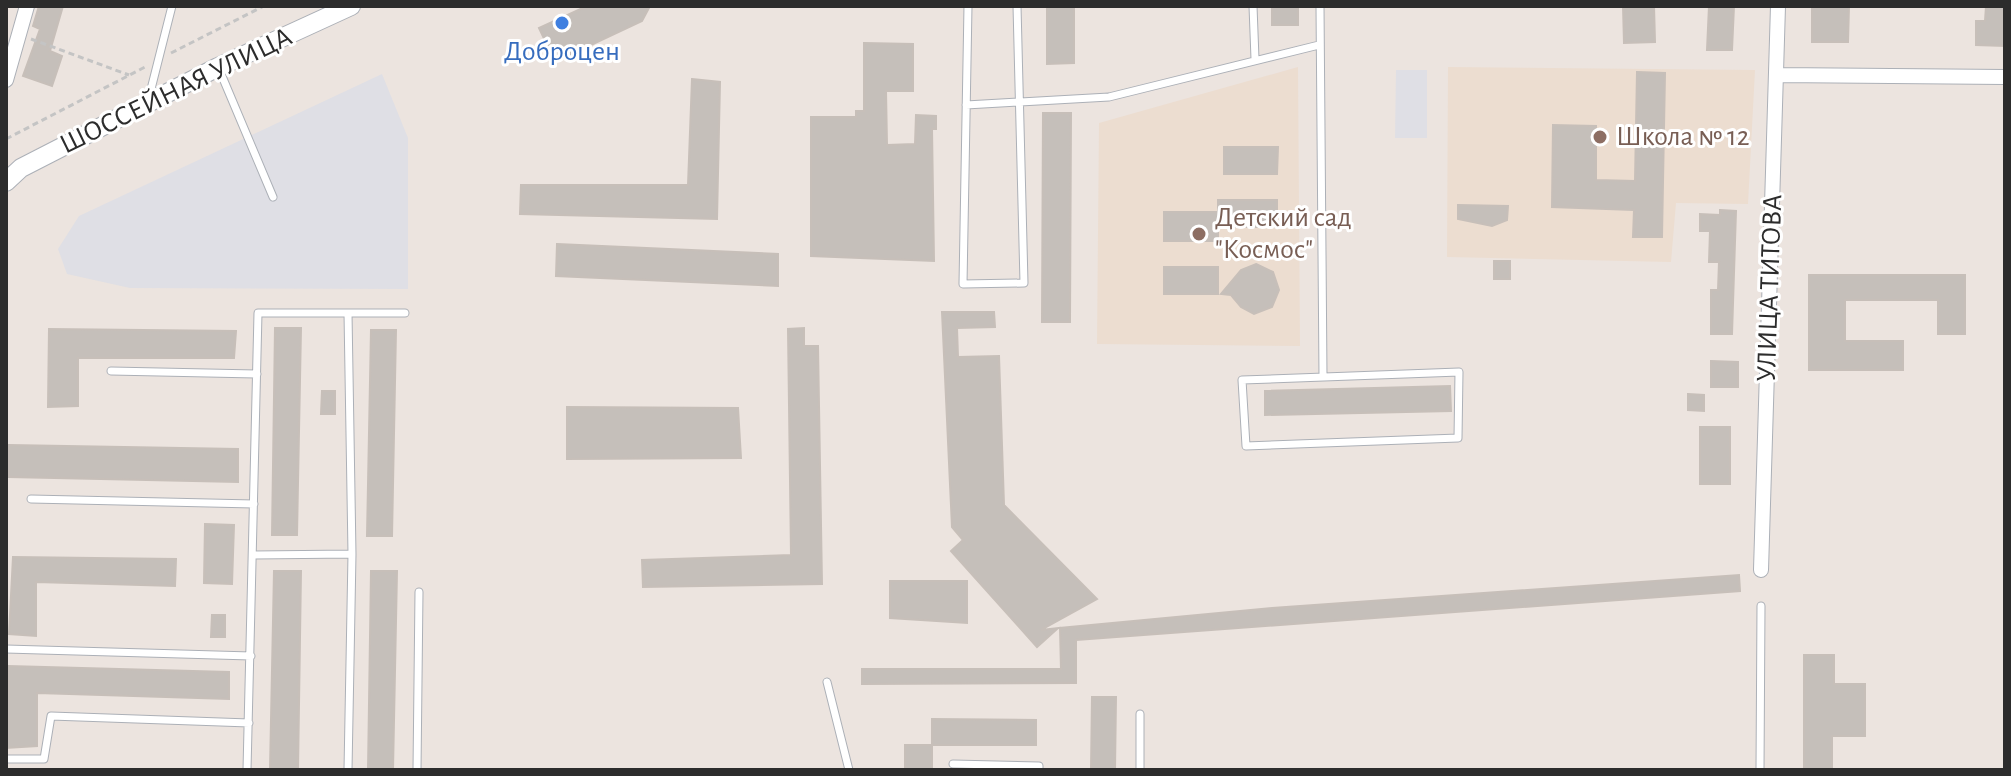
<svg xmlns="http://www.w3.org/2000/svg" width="2011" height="776" font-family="'Alegreya Sans',sans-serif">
<rect width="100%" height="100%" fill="#ece4df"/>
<!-- industrial -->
<path fill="#dfdfe5" d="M1396,70h31v68h-32z
M382,74l26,64v151l-278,-1 -63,-14 -9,-25 21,-33z"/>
<!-- education -->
<path fill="#ecddd0" d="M1298,67l2,279 -203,-2 2,-221z
M1448,67l307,3 -7,134 -72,-1 -5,59 -224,-5z"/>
<!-- building -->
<path fill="#c5bfba" stroke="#c7bfb9" stroke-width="2" d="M39,6h24l-13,45 12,5 -10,30 -29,-10 17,-47 -7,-3z
M587,6h63l-8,15 -87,41 -16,-34z
M1047,6h27v57l-27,1z
M1272,6h26v19h-26z
M1623,6h31l1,36 -31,1z
M1709,6h25l-2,44h-25z
M1812,6h37l-1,36h-36z
M1986,6h19v40l-29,-1v-24h9z
M864,43l49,1v47h-27l1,54 28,-1 1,-29 20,1v13h-4l2,132 -123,-5v-139h45v-6h8z
M1637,72l28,1 -3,164h-29l1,-27 -82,-3 1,-82 43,1v54l39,1z
M692,79l28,3 -3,137 -197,-5 1,-29h167z
M1043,113h28l-1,209h-28z
M1224,147h54l-1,27h-53z
M1218,200h59v27h-59v14h-54v-29h54z
M1458,205l50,1 -1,14 -15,6 -34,-7z
M1720,210l16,1 -4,123h-21v-44h7l1,-28h-10l1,-31h-10v-17l20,1z
M557,244l221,10v32l-222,-10z
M1494,261h16v18h-16z
M1256,264l17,8 6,18 -7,17 -18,7 -13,-7 -10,-12 -10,-1 20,-24z
M1164,267h54v27h-54z
M1809,275h156v59h-27v-34h-93v41h58v29h-94z
M942,312h52l1,15 -38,1 1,29 41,-1 5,149 93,94 -56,31 17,-2 -21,19 -86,-96 12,-11 -11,-13z
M275,328h26l-4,207h-25z
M804,328v18h14l4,238 -179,3 -1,-27 149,-5 -3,-226z
M49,329l187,2 -2,27h-156v48l-30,1z
M371,330h25l-4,206h-25z
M1711,361l27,1v25h-27z
M1450,386l1,25 -186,4v-24z
M322,391h13v23h-14z
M1688,394l16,1v16l-16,-1z
M567,407l171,1 3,50 -174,1z
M1700,427h30v57h-30z
M9,445l229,4v33l-229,-5z
M205,524l29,1 -2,59 -28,-1z
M13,557l163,2 -1,27 -139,-4v54l-27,-2z
M274,571h27l-3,199h-28z
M371,571h26l-4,199h-25z
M1739,575l1,16 -664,49v43l-214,1v-15h199l-1,-41 212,-20z
M890,581h77v42l-77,-5z
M212,615h13v22h-14z
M1804,655h30v29h31v52h-33v34h-28z
M8,666l221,6v27l-192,-6v53l-31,2z
M1092,697h24l-1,73h-24z
M932,719l104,1v25h-104z
M905,745h27v25h-27z"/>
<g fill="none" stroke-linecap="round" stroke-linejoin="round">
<!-- service casing -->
<g stroke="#acb0b7" stroke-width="9">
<path id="service" d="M968,6l-5,278 61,-1 -7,-277
M1253,6l2,53
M1320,6l3,370
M219,69l54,128
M149,97l23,-91
M966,105l143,-8 210,-52
M111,371l146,3
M1459,372l-1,66 -212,8 -4,-66z
M31,499l223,5
M253,555l99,-1
M6,649l245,7
M827,682l22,88
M6,759h38l7,-43 198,7
M953,764l86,2v4
M247,770l11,-457h147
M348,770l4,-216 -4,-241
M417,770l2,-178
M1140,770v-56
M1760,770l1,-164"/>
</g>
<!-- minor casing -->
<g stroke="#acb0b7" stroke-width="16">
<path id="minor" d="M1777,75l228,2
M6,80l21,-74
M1761,570l17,-564"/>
</g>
<!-- tertiary casing -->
<g stroke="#acb0b7" stroke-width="20">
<path id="tertiary" d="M6,182l15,-14 197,-101 133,-61"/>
</g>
<!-- path -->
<path stroke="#c4c4c4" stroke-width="3" stroke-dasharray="6 4" stroke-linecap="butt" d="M31,39l98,36
M171,53l93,-47
M6,139l141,-73"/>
<!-- service -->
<use href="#service" stroke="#fff" stroke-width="7"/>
<!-- minor -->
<use href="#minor" stroke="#fff" stroke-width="14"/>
<!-- tertiary -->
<use href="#tertiary" stroke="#fff" stroke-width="18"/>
</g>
<!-- markers -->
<circle fill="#3f7fe0" stroke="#fff" stroke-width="3" cx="562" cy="23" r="8"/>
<g fill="#8d6e63" stroke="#fff" stroke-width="3">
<circle cx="1600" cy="137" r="8"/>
<circle cx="1199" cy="234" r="8"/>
</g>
<g text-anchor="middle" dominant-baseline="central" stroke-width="6" stroke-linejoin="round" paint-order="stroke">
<!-- shop labels -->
<g font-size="28" fill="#366cbe" stroke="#fff">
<text x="562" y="52">Доброцен</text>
</g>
<!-- street labels -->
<g font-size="28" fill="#2c2c2c" stroke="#fff">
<text transform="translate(176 91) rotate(-26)">ШОССЕЙНАЯ УЛИЦА</text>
<text transform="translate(1770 288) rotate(-88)">УЛИЦА ТИТОВА</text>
</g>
<!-- education labels -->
<g font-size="28" fill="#785e54" stroke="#fff" text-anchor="start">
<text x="1616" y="137">Школа № 12</text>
<text x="1215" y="218">Детский сад<tspan x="1215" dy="32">"Космос"</tspan></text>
</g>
</g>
<!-- border -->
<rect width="2011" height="776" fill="none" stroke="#2c2c2c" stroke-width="16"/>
</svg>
